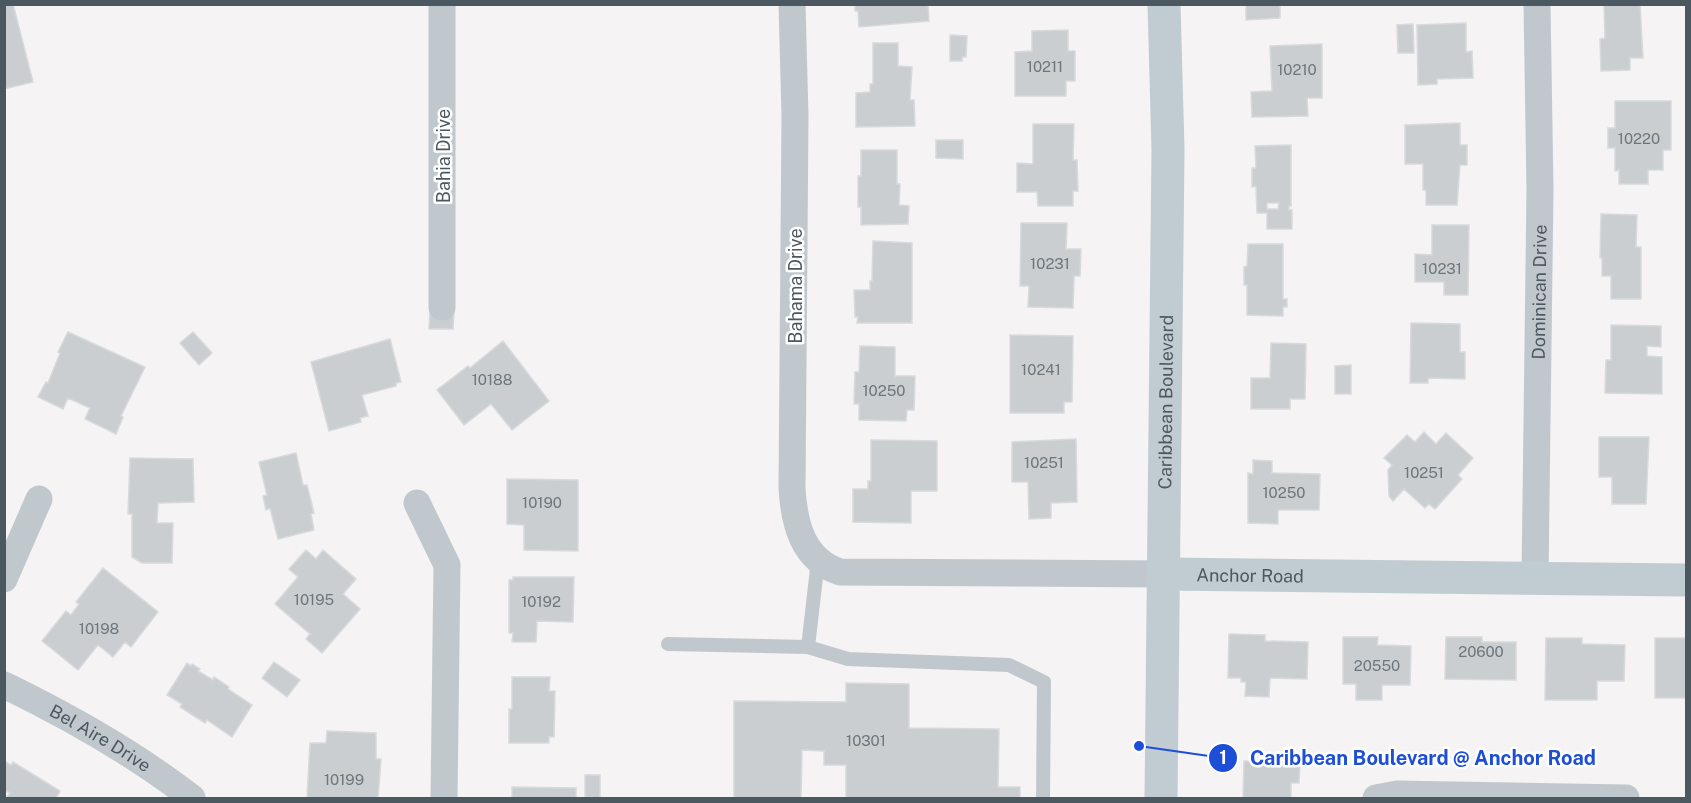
<svg xmlns="http://www.w3.org/2000/svg" width="1691" height="803" font-family="'Public Sans',sans-serif">
<rect width="100%" height="100%" fill="#f5f3f3"/>
<!-- building -->
<path fill="#caced1" stroke="#d7dadd" stroke-width="1.5" fill-rule="evenodd" d="M4,4h9l20,78 -29,7z
M855,4h73l1,17 -70,6 -1,-16h-3z
M1246,4h34v14l-34,2z
M1604,4h36l3,54h-13v12l-29,1 -1,-32 5,-1z
M1466,23v29l6,-1 1,27 -36,1v5l-19,1 -1,-60z
M1413,24l1,29h-16l-1,-28z
M1068,30v21h7v30h-9v15h-51v-44l17,-1v-20z
M950,35l17,1 -1,21h-4v4h-12z
M873,43h25v23l14,1 -2,33h4l1,26 -59,1v-34l14,-1v-8h3z
M1322,44v54h-15l1,18 -56,1 -1,-25 21,-1 -2,-45z
M1615,101h56v49h-8v20h-15v14h-29v-14l-4,1v-23h-7v-20h7z
M1460,123v22h7v20h-7l-3,40h-31v-15h-3v-26h-18v-39z
M1033,124h41l-1,36h4l1,31h-5v15h-35l-1,-14h-20v-29l16,1z
M936,140h27v19l-27,-1z
M1291,145v61h-2v4h3v19h-25v-16h-10l-1,-27 -4,1v-19h4l-1,-22zM1267,203h12l-1,6h-11z
M861,150h36v34h3l-1,21 10,1 -1,18 -47,1v-18h-3v-31h3z
M1601,214l36,1 -1,32h5v52h-30v-23h-9v-18h-2z
M1021,223h46l-1,26h15l-1,27h-6l-1,32 -45,-1 1,-21h-9z
M1432,225h37l-1,70h-24v-13h-29v-28l17,1z
M873,241l39,2v80h-55l1,-6h-3l-1,-27h16v-9h2z
M1248,244h35v55h4v8h-4v9l-36,-1v-30h-3v-18l3,-1z
M430,310l24,1 -1,18h-24z
M1411,323l49,1v28h5v27l-37,-1v5h-18z
M1611,325l50,1v21l-14,-1v10l15,1v37l-57,-1 1,-33h5z
M68,332l77,35 -24,49 2,1 -7,17 -31,-15 5,-11 -22,-10 -5,11 -25,-12 8,-15 2,1 12,-30 -2,-1z
M193,332l19,21 -13,12 -19,-22z
M1010,335l63,1 -1,66h-8v11h-54z
M390,339l11,43 -5,1v3l-34,9 6,21 -8,2 1,4 -32,9 -18,-69z
M503,341l46,60 -37,29 -21,-26 -27,21 -27,-35 31,-24 2,2z
M1271,343l35,1 -1,55h-15v10h-39v-31h19z
M860,346l35,1v29h20l-1,34h-7l-1,11 -47,-1v-16h-5l1,-32h4z
M1351,365v29h-16v-28z
M1424,432l12,12 10,-11 27,25 -15,17 4,4 -27,30 -6,-5 -4,4 -21,-19 -11,12 -4,-5 -1,-26 4,-5 -8,-7 23,-23 8,7z
M1599,437h50l-3,67h-34v-27h-13z
M1076,439l1,63 -26,1v15l-22,1 -1,-37h-16v-40z
M871,440l66,1v50h-26v32l-58,-1v-33h15v-8h3z
M296,453l7,32h4l7,28 -3,1 3,16 -36,9 -8,-31 -4,2 -3,-14 4,-1 -8,-33z
M130,458l63,1 1,43 -36,1 -1,20h16l-1,40h-30l-10,-6v-43h-4z
M1253,460l19,1v12l48,1 -1,36h-41v14l-30,-1v-50l5,1z
M507,479l71,1v71l-54,-1v-25l-17,-1z
M306,550l10,9 7,-9 33,29 -13,15 17,15 -38,44 -16,-14 4,-5 -35,-30 23,-27 -9,-8z
M103,568l55,44 -27,35 -6,-5 -12,15 -15,-12 -20,25 -36,-29 24,-30 5,4 8,-11 -3,-2z
M513,577h61l-1,45 -36,-1 -1,21h-24l1,-9h-4v-53h4z
M1229,634l36,1v6l43,1 -1,37 -37,-1 -1,19 -24,-1 1,-14h-5v-4h-13z
M1343,637h35l-1,8 34,1 -1,39h-28v15h-26v-16h-13z
M1446,637h36v5h34v38l-71,-1z
M1546,638h36v6l43,1 -1,36h-27v19h-52z
M1655,638h31v60h-31z
M274,662l26,18 -13,17 -25,-19z
M187,663l4,3 1,-2 8,5 -2,2 15,9 1,-3 15,10 -1,2 24,16 -20,32 -25,-17 -2,3 -25,-16 2,-3 -15,-9z
M512,677h38l-1,14h6l-1,46h-5v6h-40v-34h3z
M846,683l63,1v44l90,1 -1,58h22v11h-174v-33h-22v-14l-22,-1 -1,48h-67v-97l112,1z
M327,731l49,2v26h5l-3,39h-71l3,-55h16z
M1296,760v2h4l-1,21h-8v15h-48l1,-37 43,1z
M4,761l7,4 2,-3 47,29 -4,7h-50l4,-5 -6,-3z
M585,775h15v23l-15,-1z
M512,787l64,1v10h-64z"/>
<g fill="none" stroke-linecap="round" stroke-linejoin="round">
<!-- lane -->
<path stroke="#c0c8ce" stroke-width="14" d="M668,644l140,3 40,12 161,6 35,17 -1,116
M808,647l10,-87"/>
<!-- street -->
<g stroke="#c0c8ce" stroke-width="27">
<path d="M792,4l3,112 -3,372c2,36 11,72 48,84l324,2"/>
<path d="M442,307v-303"/>
<path d="M417,503l30,62 -3,233"/>
<path id="s1" d="M1535,578l5,-388 -3,-186"/>
<path d="M4,579l35,-80"/>
<path id="s2" d="M4,685c66,32 130,68 188,113"/>
<path d="M1376,798l21,-4 229,4"/>
</g>
<!-- secondary -->
<g stroke="#c1cbd2" stroke-width="33">
<path id="s3" d="M1164,574l522,6"/>
<path id="s4" d="M1161,798l7,-648 -4,-146"/>
</g>
</g>
<g text-anchor="middle" dominant-baseline="central" stroke-width="5" stroke-linejoin="round" paint-order="stroke">
<!-- number labels -->
<g font-size="15" fill="#6c767c">
<text x="1045" y="66">10211</text>
<text x="1297" y="69">10210</text>
<text x="1639" y="138">10220</text>
<text x="1050" y="263">10231</text>
<text x="1442" y="268">10231</text>
<text x="1041" y="369">10241</text>
<text x="492" y="379">10188</text>
<text x="884" y="390">10250</text>
<text x="1044" y="462">10251</text>
<text x="1424" y="472">10251</text>
<text x="1284" y="492">10250</text>
<text x="542" y="502">10190</text>
<text x="314" y="599">10195</text>
<text x="541" y="601">10192</text>
<text x="99" y="628">10198</text>
<text x="1481" y="651">20600</text>
<text x="1377" y="665">20550</text>
<text x="866" y="740">10301</text>
<text x="344" y="779">10199</text>
</g>
<!-- street labels -->
<g font-size="18" fill="#4c585f" stroke="#fff">
<text transform="translate(443 156) rotate(-90)">Bahia Drive</text>
<text transform="translate(795 286) rotate(-90)">Bahama Drive</text>
<text stroke="none"><textPath href="#s1" startOffset="286">Dominican Drive</textPath></text>
<text stroke="none"><textPath href="#s4" startOffset="396">Caribbean Boulevard</textPath></text>
<text stroke="none"><textPath href="#s3" startOffset="86">Anchor Road</textPath></text>
<text stroke="none"><textPath href="#s2" startOffset="110">Bel Aire Drive</textPath></text>
</g>
</g>
<!-- callouts -->
<path fill="none" stroke="#1d4ed8" stroke-width="2" d="M1139 746L1223 758"/>
<g fill="#1d4ed8" stroke="#fff" stroke-width="2">
<circle cx="1139" cy="746" r="6"/>
<circle cx="1223" cy="758" r="15"/>
</g>
<g font-size="18" text-anchor="middle" font-weight="bold" fill="#fff">
<text x="1223" y="764">1</text>
</g>
<g font-size="20" text-anchor="middle" font-weight="bold" fill="#1d4ed8" stroke="#fff" stroke-width="5" stroke-linejoin="round" paint-order="stroke">
<text x="1423" y="765">Caribbean Boulevard @ Anchor Road</text>
</g>
<!-- border -->
<rect width="1691" height="803" fill="none" stroke="#4c585f" stroke-width="12"/>
</svg>
